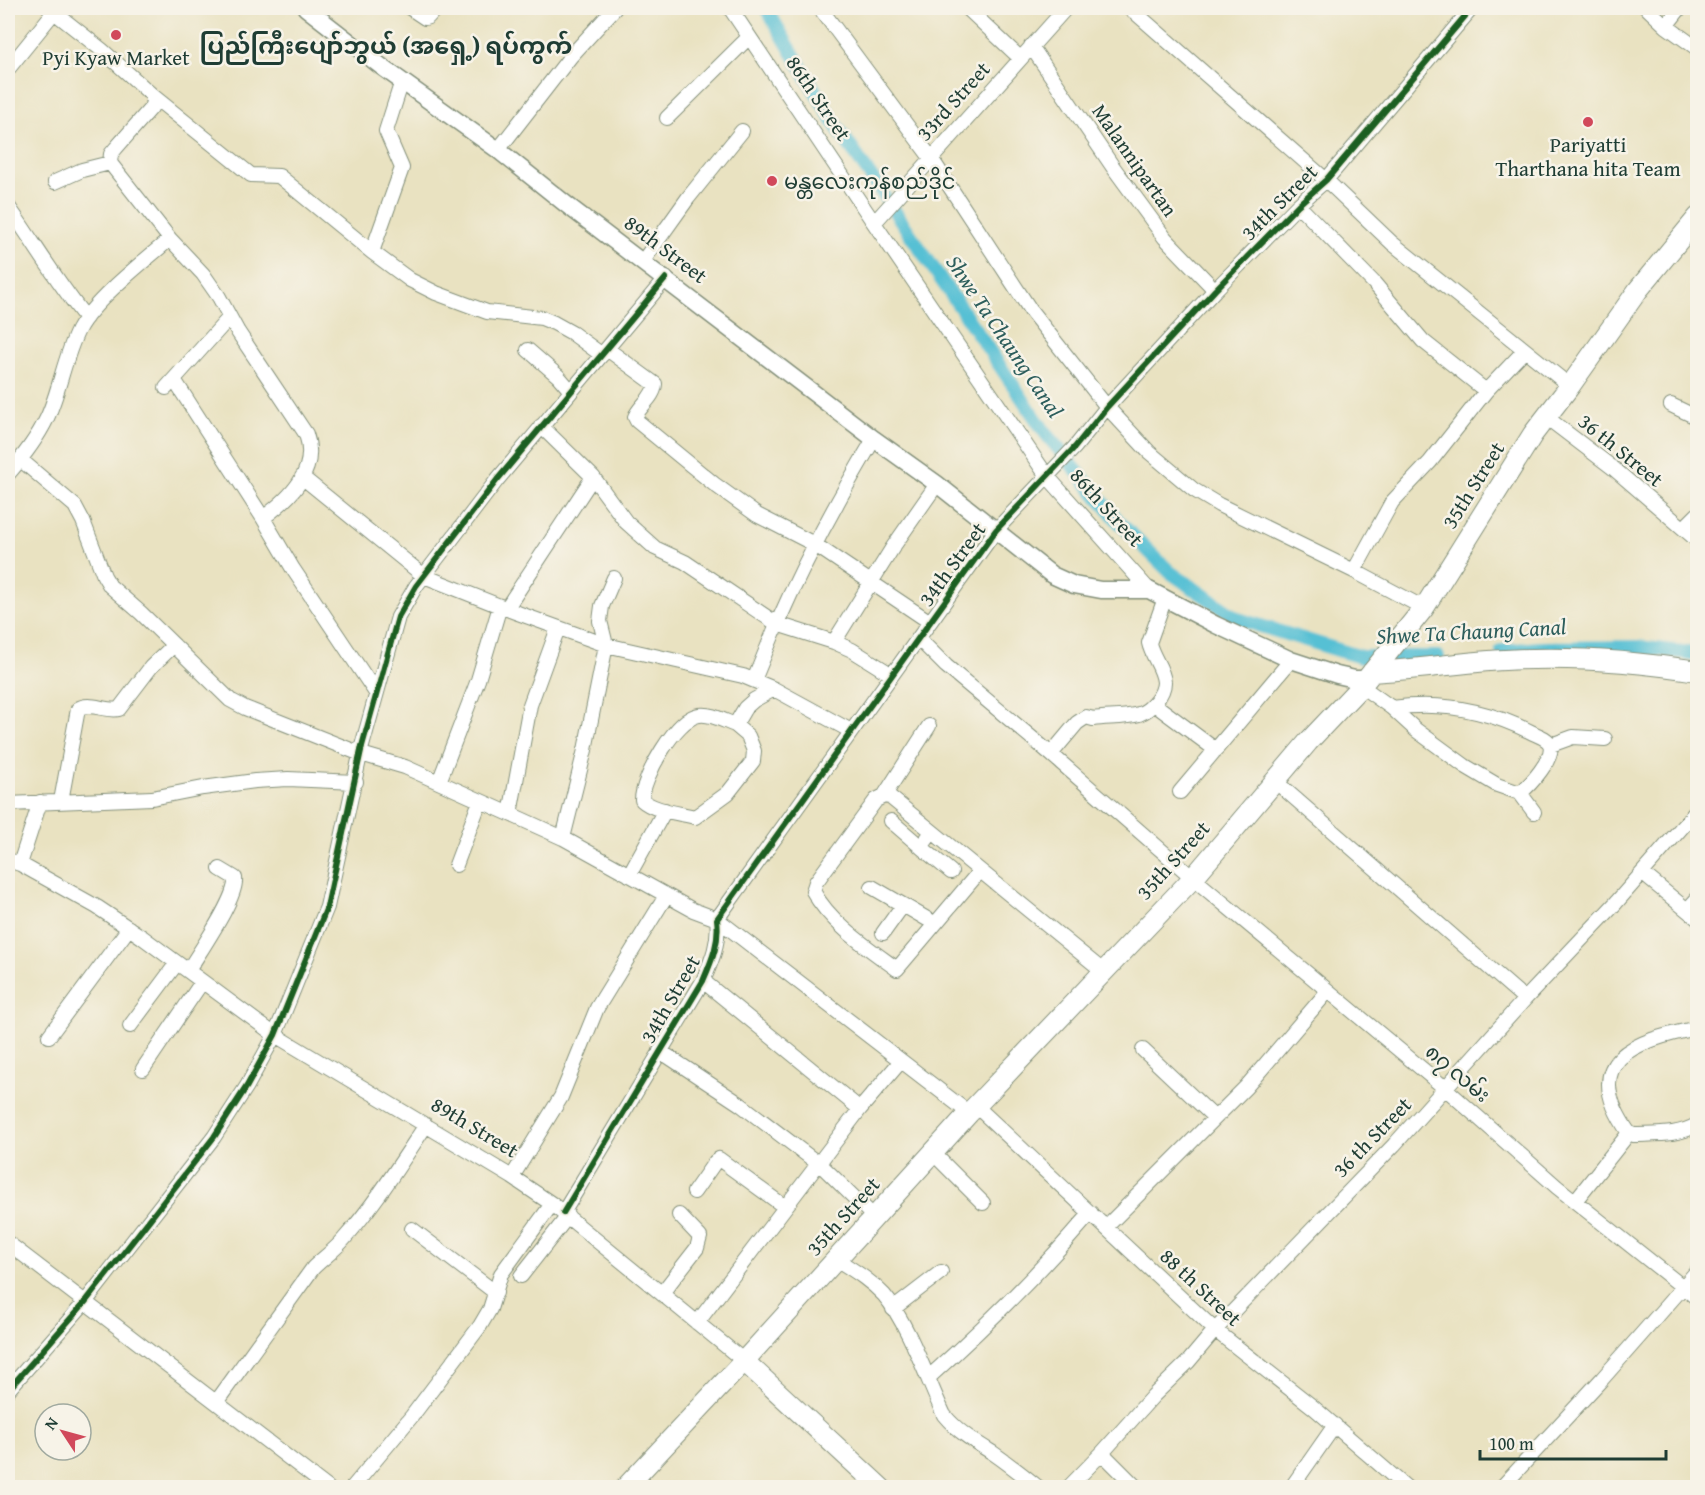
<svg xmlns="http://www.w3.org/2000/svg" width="1705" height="1495" font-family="'Gentium Book Plus','Noto Sans Myanmar',serif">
<rect width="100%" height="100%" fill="#f7f3e8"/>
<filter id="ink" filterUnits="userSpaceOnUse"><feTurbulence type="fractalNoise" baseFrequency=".0167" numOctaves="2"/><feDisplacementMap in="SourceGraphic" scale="12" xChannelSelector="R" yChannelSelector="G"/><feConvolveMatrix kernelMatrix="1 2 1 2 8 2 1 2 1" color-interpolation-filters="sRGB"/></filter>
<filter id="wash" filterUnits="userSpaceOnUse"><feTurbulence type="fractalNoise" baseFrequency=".008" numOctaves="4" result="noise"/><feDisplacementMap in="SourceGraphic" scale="24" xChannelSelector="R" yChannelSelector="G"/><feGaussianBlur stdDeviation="1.35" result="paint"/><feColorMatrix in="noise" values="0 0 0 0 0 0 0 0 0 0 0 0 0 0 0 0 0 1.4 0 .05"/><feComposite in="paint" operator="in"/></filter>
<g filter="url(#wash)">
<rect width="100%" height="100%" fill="#e9e2c1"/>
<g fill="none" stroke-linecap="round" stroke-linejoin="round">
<!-- canal -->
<path stroke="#57c0d4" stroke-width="14" d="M766,8l67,113 214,314 73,88 50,49 68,47 123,38h77
M1502,651l40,-3 96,-1 60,7"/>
</g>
</g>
<g filter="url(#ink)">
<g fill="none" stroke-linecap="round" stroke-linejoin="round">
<!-- minor casing -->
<g stroke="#84907a" stroke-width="16">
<path id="minor" d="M410,8l15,10 3,-1 8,-9
M730,8l144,215 173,253 102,114
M820,8l111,150 100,153 76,96 42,45 45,38 25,15 135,66 70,37
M967,8l53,50
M1130,8l196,172 66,63 178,143
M1647,8l19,18 32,23
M54,12l48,38 51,46v6l-2,6 -35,40 -5,6 -1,9 60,76 33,35 16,23 19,35 68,102c13,37 -16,64 -43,84l30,51 83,124
M1666,26l14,-18
M1031,46l82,121 52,71 50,52
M8,69l46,-57 -5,-4
M153,96l98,79 28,1 93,76 38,28 26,13 51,19 55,6 12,5 18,10 30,22
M667,118l82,-81
M498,150l73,-94 44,-48
M55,182l27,-12 28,-7
M1298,205l76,78 49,58 63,50
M8,206c26,37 49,76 78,112
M874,223l192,-215
M372,252l30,-84 -16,-37 16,-50
M643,261l45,-63 54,-67
M607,349l48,35c-1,14 -15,21 -20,33l2,4 77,63 43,31 57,29 116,78
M528,350l30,26 13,15
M175,381l88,137
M166,388l63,-70
M1671,405l27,13
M1546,417l67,51 85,73
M541,426l52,51 33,45 29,26 30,14 92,62 -23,56
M21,460l54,46 8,15 21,55 6,10 31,27 89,87 15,8 116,46 44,13 105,47 53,24 130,72 24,9 252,194
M8,474c15,-17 29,-35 39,-56 13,-28 17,-60 31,-88 15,-29 66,-69 92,-91
M302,477l122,99 91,36 91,33 137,31 31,13 77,42
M1684,528l14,-14
M1354,571l38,-69 38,-40 56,-71 38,-40
M919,639l27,27 105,88 142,124 253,211 111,98 141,112
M834,642l-57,-18c28,-64 61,-125 97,-185
M892,675l-40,-25 -18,-8 59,-95 44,-63
M1361,686l31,22 24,22 49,36 32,19 23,8 14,19
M1154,704l62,46
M1392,708c48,-7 95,2 139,24 6,3 16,6 19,12 5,14 -20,41 -30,49
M735,725c-11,-4 -24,-12 -36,-10 -23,3 -57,63 -57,85 12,11 38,13 53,17l33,-24 25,-32 1,-10 -6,-15 -13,-11 10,-17 9,-8 20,-11
M1551,745l22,-8 32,2
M1051,754l26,-31 9,-6 7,2c15,-2 32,-1 46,-5 12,-4 25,-20 25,-32 -1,-14 -12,-25 -15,-39l16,-45
M1275,781l250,218
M439,782l39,-102 22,-74 6,3 87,-132
M1180,792l111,-132
M884,796l45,-70
M61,801l17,-92c11,-8 28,3 41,0l32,-42 23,-22
M8,804l144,-6 51,-10 52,-7 33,-2 68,3
M510,814l20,-109 28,-77
M891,821l30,26 11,-15
M563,838l22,-88 21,-105 -6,-24 2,-15 12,-28
M921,847l30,25
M8,860l12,4 77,43 45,30 133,98 237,142 40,27 192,157
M20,864l20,-62
M456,865l24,-64
M980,871l-83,98c-29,-21 -67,-46 -84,-78l3,-9 60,-82 8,-4 6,1 213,174
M1642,873l56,46
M629,875l36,-65
M872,887l62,36
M1687,910l11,-12
M883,933l20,-28
M188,971c11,-19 50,-74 47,-93l-15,-9
M130,1026l47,-63
M49,1036l80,-108
M1143,1050l72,68
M660,1051l80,53 84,64 50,49
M143,1069l59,-87
M976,1106l239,224 98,77 94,81
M860,1109l41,-48
M1629,1133c-51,-73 4,-92 69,-105
M933,1153l50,50
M512,1177l49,-80 36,-89 69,-112
M694,1192l21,-30 4,-3 66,48
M1575,1201l54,-68 5,2c22,-1 45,1 64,-11
M563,1213l140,-232c9,-21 17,-39 14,-62l279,-389 79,-83 32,-40 108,-117 83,-85 28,-25 146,-172
M1106,1227l140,-140 82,-96
M412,1229l84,64
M8,1243l320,245
M836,1259c17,11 34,21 48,36 24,28 44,86 60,120 14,17 31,27 49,38 16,11 31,23 46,35
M521,1276l47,-60
M662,1293l35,-45 3,-11 -21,-22
M893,1309l48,-37
M697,1323l163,-214 -157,-128
M928,1378c58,-52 112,-106 163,-165
M8,1390l78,-89 128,-164 33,-51 28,-51 52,-128 35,-161 36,-129 18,-31 81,-106 169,-202
M217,1401l96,-133c10,-10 22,-18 31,-29 31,-35 56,-75 82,-114
M1102,1453l35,35
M352,1488l60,-72 68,-90 10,-17 11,-35 51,-70
M1068,1488l34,-35 51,-57 35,-34 27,-32 179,-185 131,-146 89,-94 84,-96
M1291,1488l44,-63
M1501,1488l101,-109 96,-109"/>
</g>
<!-- tertiary casing -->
<g stroke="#84907a" stroke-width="19">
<path id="tertiary" d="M306,8l76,59 116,83 69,55 307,234 63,45 115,91 22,10 27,5h48l67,35 75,35 46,15 18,4h12"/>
</g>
<!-- secondary casing -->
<g stroke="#84907a" stroke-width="22">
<path id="secondary" d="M1372,672c45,-2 89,-10 133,-12 64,-4 129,1 193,11
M744,1361l137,127
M625,1488l119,-127 225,-248 224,-235 115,-136 53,-56 63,-78 109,-174 37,-48 68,-96 60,-73"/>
</g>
<!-- minor -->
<use href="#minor" stroke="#fff" stroke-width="14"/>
<!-- tertiary -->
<use href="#tertiary" stroke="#fff" stroke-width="16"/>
<!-- secondary -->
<use href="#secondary" stroke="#fff" stroke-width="20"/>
<!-- cycleway casing -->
<g stroke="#f7f3e8" stroke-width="10">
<path id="cycleway" d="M563,1213l140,-232c9,-21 17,-39 14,-62l279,-389 79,-83 32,-40 108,-117 83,-85 28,-25 146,-172
M8,1390l78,-89 128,-164 33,-51 28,-51 52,-128 35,-161 36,-129 18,-31 81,-106 169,-202"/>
</g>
<!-- cycleway -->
<use href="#cycleway" stroke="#1b5e20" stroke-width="6"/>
</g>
</g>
<!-- markers -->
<g fill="#d1495b" stroke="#f7f3e8" stroke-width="2">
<circle cx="116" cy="35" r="6"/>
<circle cx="1588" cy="122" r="6"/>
<circle cx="772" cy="181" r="6"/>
</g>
<g text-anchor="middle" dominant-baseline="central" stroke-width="5" stroke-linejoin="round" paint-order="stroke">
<!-- poi labels -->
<g font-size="21" fill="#1f3d34" stroke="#f7f3e8">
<text x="116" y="57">Pyi Kyaw Market</text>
<text x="1588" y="144">Pariyatti<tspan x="1588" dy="24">Tharthana hita Team</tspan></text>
<text x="784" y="181" text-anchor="start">မန္တလေးကုန်စည်ဒိုင်</text>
</g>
<!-- street labels -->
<g font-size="21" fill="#1f3d34" stroke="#f7f3e8">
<text transform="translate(819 98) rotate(56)">86th Street</text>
<text transform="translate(953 101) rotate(-48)">33rd Street</text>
<text transform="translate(1135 160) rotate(55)">Malannipartan</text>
<text transform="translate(1279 202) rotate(-45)">34th Street</text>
<text transform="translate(666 249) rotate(37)">89th Street</text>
<text transform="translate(1621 450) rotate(39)">36 th Street</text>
<text transform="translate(1473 485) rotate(-58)">35th Street</text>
<text transform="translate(1107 507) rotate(48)">86th Street</text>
<text transform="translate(952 564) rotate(-54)">34th Street</text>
<text transform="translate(1173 860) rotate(-48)">35th Street</text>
<text transform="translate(670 999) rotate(-60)">34th Street</text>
<text transform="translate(1458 1073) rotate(40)">၈၇ လမ်း</text>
<text transform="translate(475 1127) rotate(31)">89th Street</text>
<text transform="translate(1372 1137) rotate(-46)">36 th Street</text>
<text transform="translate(843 1216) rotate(-48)">35th Street</text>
<text transform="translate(1201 1287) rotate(43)">88 th Street</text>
</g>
<!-- water labels -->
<g font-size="22" font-style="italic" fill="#2d5e5c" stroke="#f7f3e8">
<text transform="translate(1005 336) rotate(56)">Shwe Ta Chaung Canal</text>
<text transform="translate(1471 631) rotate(-3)">Shwe Ta Chaung Canal</text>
</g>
<!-- quarter labels -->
<g font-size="24" font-weight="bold" fill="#1f3d34" stroke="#f7f3e8">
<text x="386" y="45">ပြည်ကြီးပျော်ဘွယ် (အရှေ့) ရပ်ကွက်</text>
</g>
</g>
<!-- margin -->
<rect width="1705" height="1495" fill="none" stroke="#f7f3e8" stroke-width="30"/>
<!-- north arrow -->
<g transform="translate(63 1432) rotate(306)"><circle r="28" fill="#f7f3e8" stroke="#a1aaa0" stroke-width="1.5"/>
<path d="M0-4.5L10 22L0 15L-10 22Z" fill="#d1495b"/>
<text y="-9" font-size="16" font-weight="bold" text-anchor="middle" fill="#1f3d34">N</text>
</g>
<!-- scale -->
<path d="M1480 1450v9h186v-9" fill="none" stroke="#1f3d34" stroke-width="3"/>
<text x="1489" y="1450" font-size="18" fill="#1f3d34" stroke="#f7f3e8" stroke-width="4.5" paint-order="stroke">100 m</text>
</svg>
